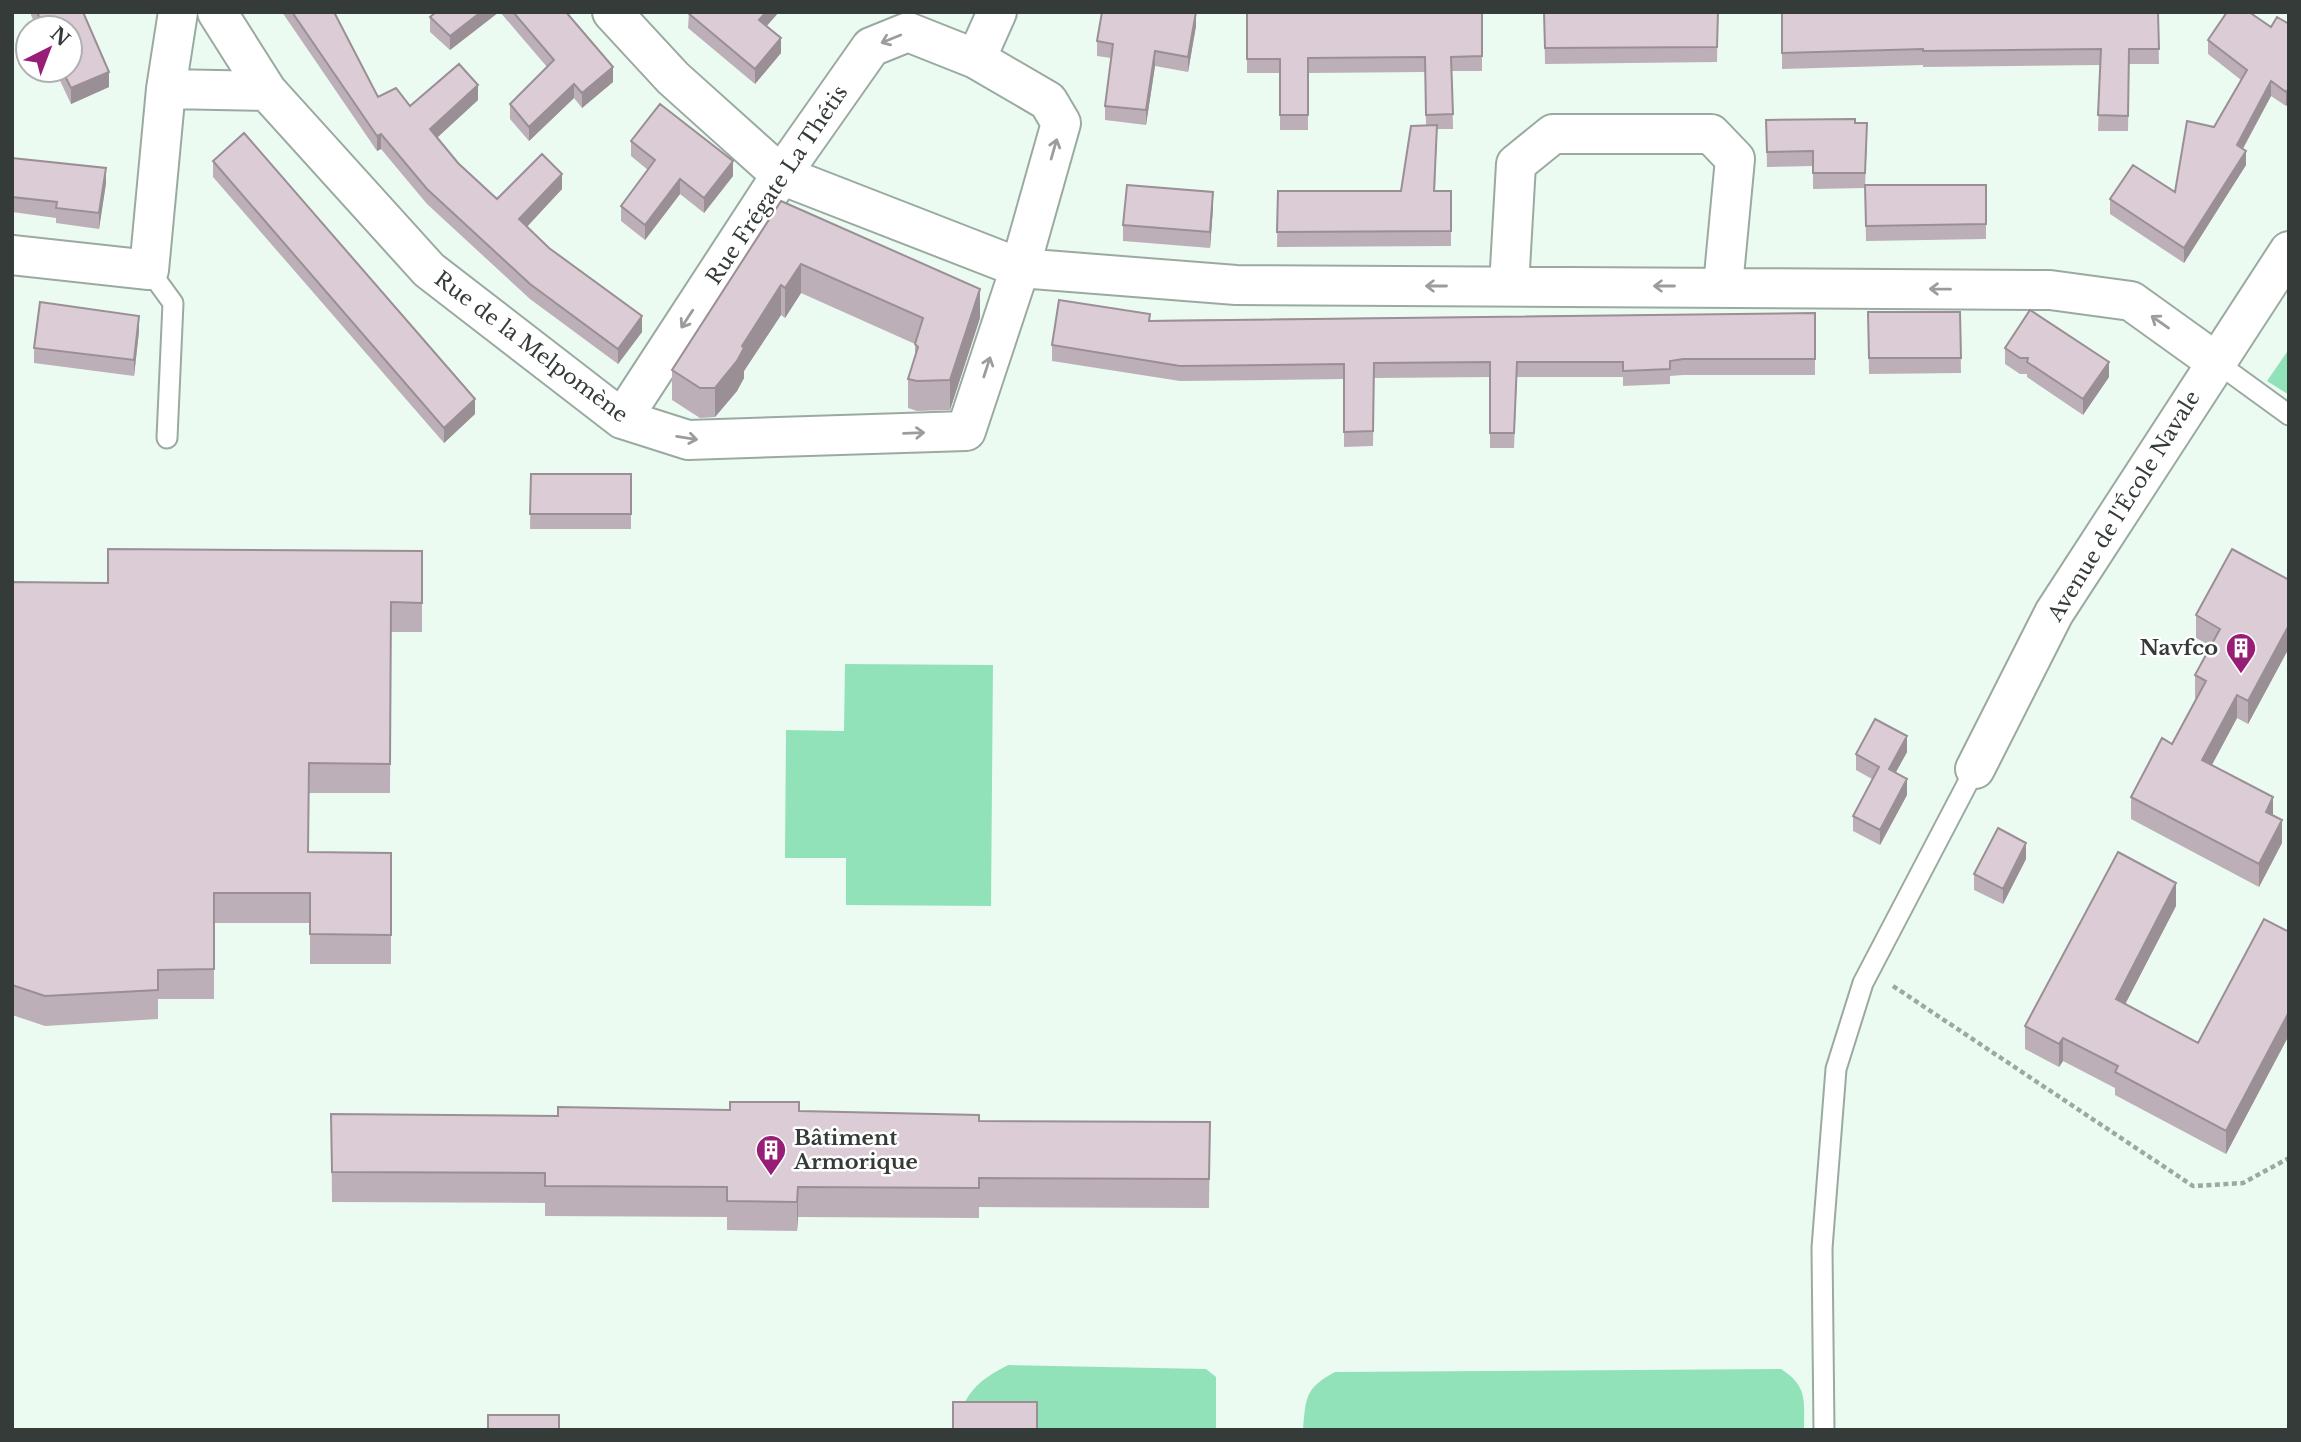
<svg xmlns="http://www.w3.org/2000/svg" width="2301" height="1442" font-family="'Libre Baskerville',serif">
<rect width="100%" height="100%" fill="#ebfbf2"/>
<!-- green -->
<path fill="#92e2b9" d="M2289,349v46l-22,-14z
M845,664l148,1 -2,241 -145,-1v-47h-61l1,-128 58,1z
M1008,1365l198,4 10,8v53h-262c11,-36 21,-48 54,-65z
M1781,1369c27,17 23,32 23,61h-501c3,-33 2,-42 32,-58z"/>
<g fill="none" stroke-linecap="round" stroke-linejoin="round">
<!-- service casing -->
<g stroke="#9baaa1" stroke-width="23">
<path id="service" d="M149,270l24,33 -6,135
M2216,362l73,53
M1824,1430l-2,-182 14,-179 27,-86 112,-214"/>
</g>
<!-- minor casing -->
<g stroke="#9baaa1" stroke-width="42">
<path id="minor" d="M217,12l50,79 162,179 193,149 66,21 278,-9 54,-163 41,-145 -13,-22 -72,-42 -68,-27 -37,15 -90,128 -159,244
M612,12l61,66 108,97 239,93 216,17 814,5 81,11 85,61
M976,59l21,-47
M166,89l101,2
M12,255l137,15 17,-181 12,-77
M1509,286l7,-122 37,-30h158l24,25 -12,127"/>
</g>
<!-- tertiary casing -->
<g stroke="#9baaa1" stroke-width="42">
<path id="tertiary" d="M1975,769l79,-156 235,-362"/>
</g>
<!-- path -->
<path stroke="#9ca8a2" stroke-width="4.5" stroke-dasharray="5 3.5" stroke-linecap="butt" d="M1893,986l300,200 50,-3 46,-25"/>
<!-- service -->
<use href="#service" stroke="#fff" stroke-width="19"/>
<!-- minor -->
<use href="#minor" stroke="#fff" stroke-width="38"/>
<!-- tertiary -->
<use href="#tertiary" stroke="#fff" stroke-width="38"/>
</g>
<!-- wall -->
<path fill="#bdafb7" d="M31,12h52l26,75 -38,17 -16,-34h15v-42h-33l-6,-13z
M282,12h52l44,85 32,9 68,-6 -41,38 21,25 39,36 65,-10 -35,38 115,105 -24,32 -88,-65 -103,-95 -46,-55 -4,2z
M499,12l-49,38 -20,-18v-15z
M500,12h66l47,70 -31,26 -8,-10 -45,43 -19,-22v-15l37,-37z
M689,12h90l-12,14 14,27 -26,31 -67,-56z
M1482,12v59h-30l1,58h-16l-2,62h16v55l-174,1 1,-56h123l25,-65 -1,-54 -117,1v57h-28v-57h-33v-60z
M1544,12h174l-1,50 -172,2z
M1782,12h376l1,52h-30l-1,67h-30l2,-66 -177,2v-2l-141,4z
M2289,24v78l-3,4 -15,-10 -28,53 3,16 -62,98 -74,-49v-15l65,-7 39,-65 27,-47 -33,-26v-14z
M1196,26l-8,46 -33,-6 -9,59 -41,-5v-14l6,-48 -14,-2v-15z
M1766,120l89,3 12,15 -2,50 -52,1v-23l-46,1z
M631,141l102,35 -29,37 -24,-19 -35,46 -24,-19v-15l27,-36 -17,-14z
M12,158l94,25 -7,46 -43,-6v-5l-44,-6z
M213,161l262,253 -31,29 -231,-266z
M1865,185h121v54l-120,2z
M781,201l199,117 -30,92 -33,1 -9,-3v-29l7,-22v-13l-114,-51 -16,25 -4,-3 -37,56v7l-7,13 -22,26 -15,1 -28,-18v-30z
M1213,208l-3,40 -87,-7v-16z
M1868,312h92l1,61 -92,1z
M1815,313v62h-132l-13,1v8l-47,2v-9h-106l-3,71h-24v-71l-116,1 -1,68 -29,1v-68l-164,2 -128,-20v-16l98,-25z
M139,331l-5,45 -100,-13v-15z
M2005,348l104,29 -26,38 -56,-38v-3h-7l-15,-10z
M531,474h100v55h-101z
M422,551v81h-31l-1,161h-81l-1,59 83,1v111h-81v-41h-96v76h-56v20l-113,7 -33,-11v-433l96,1z
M2289,580v68l-41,76 -11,-6 -25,47 61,51 9,27 -23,44 -128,-68v-22l41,-53 25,-45 -2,-1v-23l16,-29 -15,-8v-23z
M1907,752l-12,21 12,22 -27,50 -27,-14v-15l19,-37 -16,-9v-16z
M2026,859l-23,45 -29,-14v-16z
M2176,906l-51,98 73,39 91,-111v103l-63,119 -111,-59v-7l-52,-27 -4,6 -34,-18v-23z
M799,1111l180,10 231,1 -1,86 -230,-1v11l-181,-1 -1,14 -70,-1v-13l-182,-1v-13l-213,-1 -1,-88 227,2z"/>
<!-- shaded-wall -->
<path fill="#9a8f95" d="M481,12h18l-49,38v-14z
M766,12h13l-20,22v-14z
M1196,12v14l-8,46v-15z
M781,38v15l-26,31v-15z
M1155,51v15l-9,59v-15z
M613,67v15l-31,26v-15z
M109,72v15l-38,17v-16z
M2271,81v15l-34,63v-14z
M574,84v14l-45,43v-14z
M478,85v15l-48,44v-15z
M2289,88v14l-3,4v-14z
M381,134v15l-4,2v-15z
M2246,151v14l-62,98v-15z
M733,161v15l-29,37v-15z
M106,168v15l-7,46v-16z
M562,174v15l-43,46v-16z
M680,179v15l-35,46v-15z
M1213,192v16l-3,40v-16z
M801,264v29l-16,25v-30z
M781,285v30l-37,56v7l-7,13 -22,26v-29z
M980,289v29l-30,92v-30z
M139,316v15l-5,45v-16z
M642,316v16l-24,32v-15z
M2109,362v15l-26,38v-16z
M475,399v15l-31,29v-15z
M2289,625v23l-41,76v-23z
M2237,695v23l-35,65v-23z
M1907,736v16l-18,33v-16z
M1907,779v16l-27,50v-15z
M2273,797v23l-7,-8z
M2282,820v23l-23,44v-23z
M2026,843v16l-23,45v-15z
M2176,883v23l-60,116v-23z
M2289,1012v23l-63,119v-23z
M2063,1038v23l-4,6v-23z
M798,1187v30l-1,14v-29z"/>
<!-- building -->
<path fill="#dcccd5" stroke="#9a8f95" stroke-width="2" d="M37,12h46l26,60 -38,16 -9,-18h8v-42h-26z
M292,12h42l44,85 18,-9 14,18 49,-42 19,21 -48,44 28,34 39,36 45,-45 20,20 -43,45 30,29 93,68 -24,33 -88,-65 -103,-95 -46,-55 -4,2z
M436,12h45l-31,24 -20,-19z
M513,12h53l47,55 -31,26 -8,-9 -45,43 -19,-23 44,-44z
M689,12h77l-7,8 22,18 -26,31 -67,-56z
M1102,12h94l-8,45 -33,-6 -9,59 -41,-4 8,-62 -16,-3z
M1357,12h125v44l-31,1 2,57 -27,1 -1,-58 -117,1v57h-28v-56h-33v-46z
M1544,12h174l-1,35 -172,1z
M1782,12h376l1,37h-30l-1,67 -30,-1 3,-66 -178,2v-2l-141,4z
M2227,12h22l22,15 6,-10 12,7v64l-3,4 -15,-11 -34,64 9,6 -62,97 -74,-49 23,-34 42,27 12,-71 27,6 33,-57 -39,-30z
M660,104l73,57 -29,37 -24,-19 -35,46 -24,-19 34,-46 -24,-19z
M1855,119v4h12l-2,50h-52v-22l-46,1 -1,-32z
M1437,125l-3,66h17v40l-174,1 1,-41h123l10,-65z
M244,133l231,266 -31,29 -231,-267z
M12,158l94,10 -7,45 -43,-5 1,-6 -45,-5z
M1127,185l86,7 -3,40 -87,-7z
M1865,185h121v39l-120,2z
M781,201l199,88 -30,91 -33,1 -9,-2 10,-32 -3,-3 8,-26 -122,-54 -16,24 -4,-3 -39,61 2,2 -7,13 -22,27h-15l-28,-18z
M1059,300l91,14 -1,7 666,-8v46h-132l-13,2v8l-47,2v-9h-106l-3,71h-24v-71l-116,1 -1,68 -29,1v-68l-164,2 -128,-21z
M40,302l99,14 -5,44 -100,-12z
M2030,310l79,52 -26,37 -56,-37 1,-4h-8l-15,-10z
M1868,312h92l1,46h-92z
M531,474h100v40h-101z
M108,549l314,2v52l-31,-1 -1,162 -81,-1 -1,89 83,1v82l-81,-1v-41h-96v76l-56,1v20l-113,6 -33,-11v-403l96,1z
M2232,549l57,31v45l-41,76 -11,-6 -35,65 71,37 -7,15 16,8 -23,44 -128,-67 31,-59 10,6 34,-63 -11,-6 25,-46 -24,-14z
M1875,719l32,17 -18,33 18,10 -27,51 -27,-14 26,-49 -23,-13z
M1998,828l28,15 -23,46 -29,-15z
M2118,852l58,31 -60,116 82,44 66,-124 25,13v80l-63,119 -111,-59 3,-6 -55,-28 -4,6 -34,-18z
M730,1102h69v9l180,4v6l231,1 -1,57 -230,-1v10l-181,-1 -1,15 -70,-1v-14l-182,-1v-13l-213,-1 -1,-58 227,2v-9l172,3z
M953,1402h84v28h-84z
M488,1415h71v15h-71z"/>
<!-- one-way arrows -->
<defs><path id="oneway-shaft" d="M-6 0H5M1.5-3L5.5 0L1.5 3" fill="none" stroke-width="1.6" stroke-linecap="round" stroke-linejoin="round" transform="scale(1.75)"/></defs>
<g stroke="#9a9d9c">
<use href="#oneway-shaft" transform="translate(891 39) rotate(158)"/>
<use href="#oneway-shaft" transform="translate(1054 149) rotate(-74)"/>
<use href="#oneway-shaft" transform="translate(1436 286) rotate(-180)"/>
<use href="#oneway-shaft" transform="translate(1664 286) rotate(-180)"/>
<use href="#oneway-shaft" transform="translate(1940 289) rotate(-179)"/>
<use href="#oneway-shaft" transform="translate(687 319) rotate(123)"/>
<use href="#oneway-shaft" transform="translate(2160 322) rotate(-145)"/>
<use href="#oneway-shaft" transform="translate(987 367) rotate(-72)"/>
<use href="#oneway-shaft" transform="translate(914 433) rotate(-2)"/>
<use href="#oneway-shaft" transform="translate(687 438) rotate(9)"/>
</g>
<!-- icons -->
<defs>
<g id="building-pin" transform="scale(1.575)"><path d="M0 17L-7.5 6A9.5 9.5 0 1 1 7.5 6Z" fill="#971d76" stroke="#fff"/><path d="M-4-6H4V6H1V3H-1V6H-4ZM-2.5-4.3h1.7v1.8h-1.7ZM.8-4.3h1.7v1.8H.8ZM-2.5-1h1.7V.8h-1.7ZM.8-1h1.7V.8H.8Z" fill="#fff"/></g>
</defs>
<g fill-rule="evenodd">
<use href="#building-pin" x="2241" y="648"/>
<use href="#building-pin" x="771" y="1150"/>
</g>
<g text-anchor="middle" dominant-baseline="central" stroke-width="5" stroke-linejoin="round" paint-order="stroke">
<!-- street labels -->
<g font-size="21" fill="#353b38" stroke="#fff">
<text transform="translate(777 185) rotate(-56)">Rue Frégate La Thétis</text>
<text transform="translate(531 347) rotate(37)">Rue de la Melpomène</text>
<text transform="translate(2124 506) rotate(-58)">Avenue de l'École Navale</text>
</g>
<!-- poi labels -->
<g font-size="21" font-weight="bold" fill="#353b38" stroke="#fff" text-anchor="end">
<text x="2218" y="648">Navfco</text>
<text x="794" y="1138" text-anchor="start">Bâtiment<tspan x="794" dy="24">Armorique</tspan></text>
</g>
</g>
<!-- border -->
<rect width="2301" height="1442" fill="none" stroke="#353b38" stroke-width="28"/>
<!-- north arrow -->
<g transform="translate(49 49) rotate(42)"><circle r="33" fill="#ffffff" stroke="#aeb1af" stroke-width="2"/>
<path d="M0-5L12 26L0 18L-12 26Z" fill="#971d76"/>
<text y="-10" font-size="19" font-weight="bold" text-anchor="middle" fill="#353b38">N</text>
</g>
</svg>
